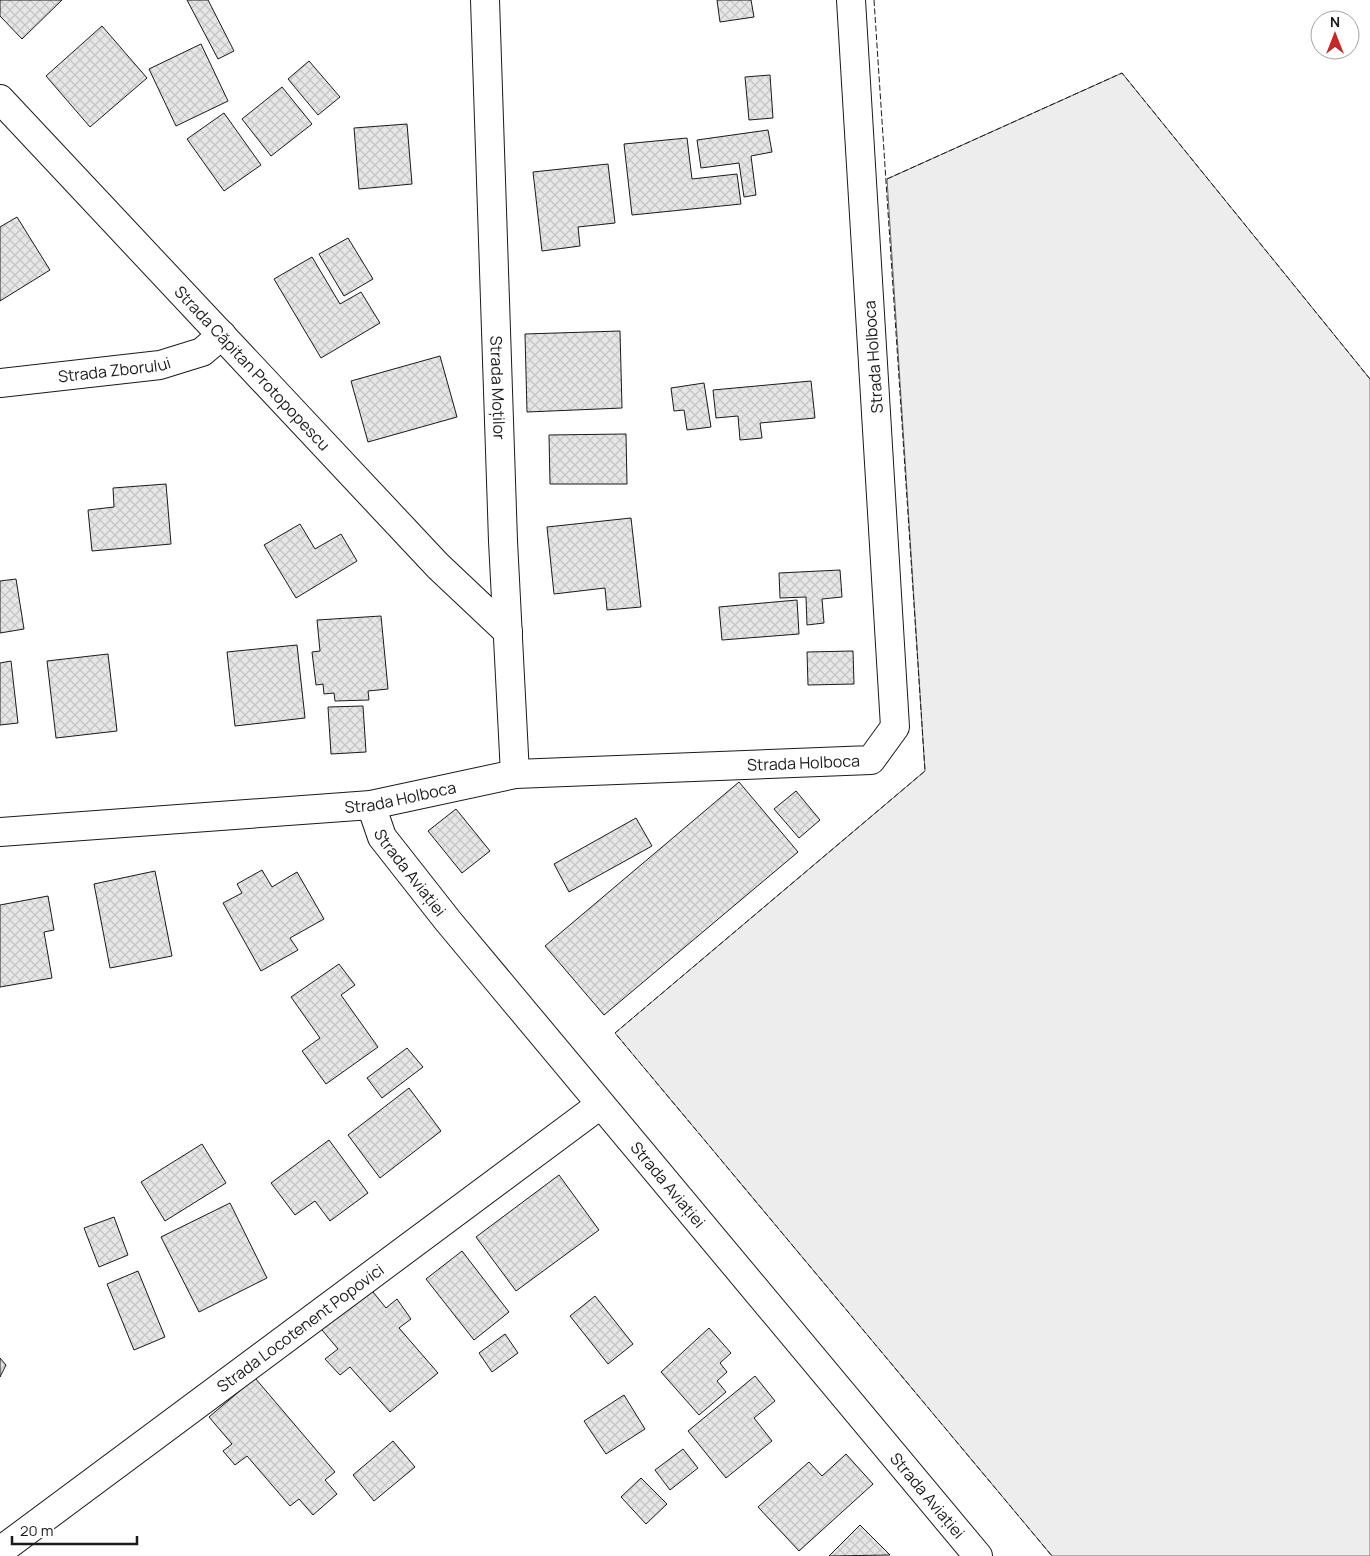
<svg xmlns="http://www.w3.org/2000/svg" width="1370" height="1556" font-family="Manrope,sans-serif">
<defs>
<pattern id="building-cross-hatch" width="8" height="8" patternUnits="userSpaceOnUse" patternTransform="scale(1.25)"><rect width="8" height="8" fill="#e6e6e6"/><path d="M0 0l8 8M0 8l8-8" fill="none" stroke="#c5c5c5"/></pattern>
</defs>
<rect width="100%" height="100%" fill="#fff"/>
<!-- built -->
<path fill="#ededed" stroke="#6a6a6a" d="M1122,73l248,306v1177h-318l-437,-523 310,-262 -38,-592z"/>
<!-- building -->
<path fill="url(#building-cross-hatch)" stroke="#1a1a1a" d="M0,0h62l-40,39 -22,-23z
M187,0h21l26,51 -16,8z
M717,0h34l3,17 -34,5z
M102,26l45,52 -57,49 -44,-51z
M201,44l27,57 -52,25 -27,-57z
M309,61l31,36 -22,18 -30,-36z
M770,75l3,43 -24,2 -4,-43z
M282,87l30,37 -41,32 -29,-37z
M224,113l37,52 -37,26 -37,-52z
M407,124l5,60 -53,5 -5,-61z
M768,130l4,22 -21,4 5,39 -12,2 -5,-34 -38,5 -4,-28z
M687,138l5,41 45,-5 4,30 -109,11 -8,-71z
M608,164l7,59 -37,4 2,19 -38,5 -9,-79z
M17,217l33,53 -50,31v-74z
M348,238l25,41 -29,17 -25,-42z
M312,257l28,47 21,-12 19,31 -59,35 -47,-79z
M620,331l2,77 -95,4 -2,-78z
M440,356l17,61 -89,25 -17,-61z
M811,381l4,37 -55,5 2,15 -22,2 -2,-24 -22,2 -3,-28z
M704,383l7,44 -24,3 -3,-20 -10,1 -3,-23z
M626,434l1,50h-77l-1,-49z
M166,484l5,60 -79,7 -4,-41 26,-3 -1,-19z
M631,518l10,89 -34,3 -2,-22 -51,6 -7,-67z
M300,524l15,25 26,-15 16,27 -61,37 -32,-53z
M840,570l2,27 -20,2 2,24 -17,2 -1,-28 -26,1 -1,-25z
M16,579l8,50 -24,4v-52z
M797,600l2,34 -77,6 -3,-33z
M381,616l7,73 -20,2 1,9 -34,1 -1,-8 -10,1 -1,-10 -7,1 -4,-33 8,-1 -3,-31z
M297,645l8,73 -70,8 -8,-74z
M853,651l1,33 -46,1 -1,-33z
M108,654l9,77 -61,7 -9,-77z
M11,661l7,62 -18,2v-62z
M363,706l3,46 -35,2 -3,-47z
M739,782l59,70 -194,163 -59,-69z
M796,791l24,29 -21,18 -25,-29z
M456,809l34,42 -28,22 -34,-42z
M636,818l16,28 -83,46 -15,-28z
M262,870l10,17 25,-15 27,47 -34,19 8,12 -37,21 -38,-68 19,-10 -5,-9z
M155,871l17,85 -62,12 -16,-84z
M48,896l6,34 -10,2 8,46 -52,9v-82z
M339,964l16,21 -14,10 37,52 -52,37 -24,-33 18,-13 -29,-41z
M407,1048l16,19 -41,31 -15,-20z
M409,1088l32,43 -61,47 -32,-43z
M329,1140l39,53 -38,28 -15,-20 -20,14 -24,-32z
M202,1144l24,39 -61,38 -24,-39z
M559,1175l40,55 -83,61 -40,-54z
M230,1203l37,75 -68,34 -38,-75z
M114,1217l14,38 -29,12 -15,-39z
M462,1251l47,61 -35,28 -48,-61z
M138,1271l27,66 -31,13 -27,-66z
M369,1287l17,21 11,-9 14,20 -12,9 39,45 -48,39 -40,-45 -10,8 -15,-16 13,-10 -21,-25z
M595,1296l38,48 -25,20 -38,-48z
M709,1328l22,25 -11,10 7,9 -10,9 9,11 -27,23 -38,-43z
M505,1334l13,19 -26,19 -13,-19z
M0,1358l6,7 -6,12z
M755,1376l20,25 -21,17 18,23 -46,37 -38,-47z
M255,1378l80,94 -10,8 12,14 -24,21 -14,-16 -9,7 -43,-50 -12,9 -12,-14 9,-7 -23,-27z
M624,1395l21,34 -39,25 -22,-33z
M393,1441l22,26 -41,34 -21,-26z
M683,1449l15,19 -28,22 -15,-20z
M846,1454l27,30 -74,67 -41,-44 51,-45 13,14z
M641,1478l26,26 -21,20 -25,-27z
M860,1525l30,30 -61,1z"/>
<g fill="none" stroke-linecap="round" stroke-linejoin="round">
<!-- minor casing -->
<g stroke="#1a1a1a" stroke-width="30">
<g id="minor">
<path id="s1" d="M485,0l18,541 12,233"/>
<path id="s2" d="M0,99l438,467 70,66"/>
<path id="s3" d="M0,383l160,-18 42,-13 20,-17"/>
<path id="s4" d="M371,805l11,32 66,84 530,635"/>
<path id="s5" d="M0,832l371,-27 144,-31 356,-14 24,-33 -44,-727"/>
<path id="s6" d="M0,1551l600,-446"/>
</g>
</g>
<!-- minor -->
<use href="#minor" stroke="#fff" stroke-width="28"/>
<!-- fence -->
<path stroke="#1a1a1a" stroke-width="1" stroke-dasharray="6 2.5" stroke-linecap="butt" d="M874,0l51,771 -310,262 437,523
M887,179l235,-106 248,306"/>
</g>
<g text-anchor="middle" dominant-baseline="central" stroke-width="4" stroke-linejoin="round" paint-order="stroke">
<!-- street labels -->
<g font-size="16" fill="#1a1a1a" stroke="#fff">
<text transform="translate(873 357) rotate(-94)">Strada Holboca</text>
<text stroke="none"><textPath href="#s3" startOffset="115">Strada Zborului</textPath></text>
<text stroke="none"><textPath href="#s2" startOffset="369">Strada Căpitan Protopopescu</textPath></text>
<text stroke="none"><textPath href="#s1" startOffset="388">Strada Moților</textPath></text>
<text stroke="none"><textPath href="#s5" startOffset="808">Strada Holboca</textPath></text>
<text stroke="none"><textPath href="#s5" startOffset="402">Strada Holboca</textPath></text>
<text stroke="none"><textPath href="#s4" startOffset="79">Strada Aviației</textPath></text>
<text stroke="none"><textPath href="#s4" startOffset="484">Strada Aviației</textPath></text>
<text stroke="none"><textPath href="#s6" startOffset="374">Strada Locotenent Popovici</textPath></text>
<text stroke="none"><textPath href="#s4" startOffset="889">Strada Aviației</textPath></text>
</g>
</g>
<!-- north arrow -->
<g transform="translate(1335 35)"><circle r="24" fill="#ffffff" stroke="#a3a3a3"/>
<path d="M0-4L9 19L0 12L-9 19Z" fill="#c62828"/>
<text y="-8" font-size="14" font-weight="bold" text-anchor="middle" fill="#1a1a1a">N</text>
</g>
<!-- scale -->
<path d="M12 1536v8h125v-8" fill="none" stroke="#1a1a1a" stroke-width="2.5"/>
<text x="20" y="1536" font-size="15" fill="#1a1a1a" stroke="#ffffff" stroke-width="4" paint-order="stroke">20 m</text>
</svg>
